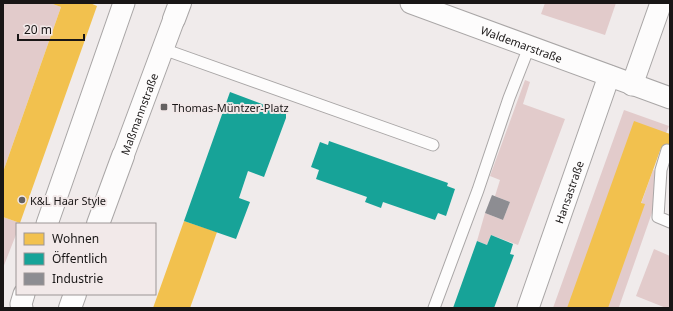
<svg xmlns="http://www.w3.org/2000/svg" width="673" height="311" font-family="'Noto Sans',sans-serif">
<rect width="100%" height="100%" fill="#f0ebeb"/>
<!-- green -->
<path fill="#e2cbcb" d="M3,3h47l11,4 -58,165z
M545,3h71l-11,32 -64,-21z
M525,80l5,2 -7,22 42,15 -47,126 -27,-10 -4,10 -10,-4 8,-28 18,7 7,-18 -15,-6 5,-16 -10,-4z
M624,110l45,16 -3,7 -99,175h-14z
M653,170l4,1 -3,36 -35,100 1,1h-16z
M3,217l17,6v1h-3v8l-14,36z
M654,249l16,7v52h-4l-30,-12z"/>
<!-- homes -->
<path fill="#f2c14e" d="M50,3h40l7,3 -77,217 -17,-6v-45l58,-165z
M634,121l36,13v17l-9,-3 -20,55 4,1 -37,104h-41z
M184,221l33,11 -13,37 -14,39h-37z"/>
<!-- public -->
<path fill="#17a398" d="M230,92l56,21v5l-22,59 -16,-6 -9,27 11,4 -14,37 -52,-18z
M329,141l119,42 -1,3 8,3 -9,27 -8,-3 -3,7 -52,-18 -2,6 -16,-6 2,-5 -51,-18 3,-9 -8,-3 9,-25 8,3z
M491,235l22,9 -3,10 4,1 -20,53h-41l24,-67 10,4z"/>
<!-- industry -->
<path fill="#8d8d92" d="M492,195l18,7 -7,18 -18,-7z"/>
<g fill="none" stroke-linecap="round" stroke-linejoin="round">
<!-- lane casing -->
<g stroke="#a9a6a6" stroke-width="13">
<path id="lane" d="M163,49l270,96
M667,150l-6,20 -3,47 12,5
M434,308l44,-118 31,-92 20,-51"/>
</g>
<!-- street casing -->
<g stroke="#a9a6a6" stroke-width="23">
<g id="street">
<path id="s1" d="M411,3l259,95"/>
<path d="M632,85l29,-82"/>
<path id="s2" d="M123,156l51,-137"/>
<path d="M47,224l77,-221"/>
<path d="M22,308l-1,-4 3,-10"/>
<path id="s3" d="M528,308l81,-232"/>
</g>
</g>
<!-- secondary casing -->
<g stroke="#a9a6a6" stroke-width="24">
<path id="secondary" d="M174,19l6,-16
M98,224l25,-68
M70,308l5,-14"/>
</g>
<!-- lane -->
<use href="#lane" stroke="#fdfcfc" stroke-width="11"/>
<!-- street -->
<use href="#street" stroke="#fdfcfc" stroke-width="21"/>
<!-- secondary -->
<use href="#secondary" stroke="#fdfcfc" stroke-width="22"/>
</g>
<!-- markers -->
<g fill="#646161" stroke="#f2e9e9" stroke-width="1.5">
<rect x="160" y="103" width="8" height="8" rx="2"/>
<circle cx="22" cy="200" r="4"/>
</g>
<g text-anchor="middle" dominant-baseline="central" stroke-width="4" stroke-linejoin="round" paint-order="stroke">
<!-- street labels -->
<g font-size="11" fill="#191616" stroke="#f2e9e9">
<text stroke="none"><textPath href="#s1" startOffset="118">Waldemarstraße</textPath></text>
<text stroke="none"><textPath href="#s2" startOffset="45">Maßmannstraße</textPath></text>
<text stroke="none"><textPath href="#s3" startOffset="123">Hansastraße</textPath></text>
</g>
<!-- poi labels -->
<g font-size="11" fill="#191616" stroke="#f2e9e9" text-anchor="start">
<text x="172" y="107">Thomas-Müntzer-Platz</text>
<text x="30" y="200">K&amp;L Haar Style</text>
</g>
</g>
<!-- border -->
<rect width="673" height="311" fill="none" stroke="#191616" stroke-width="8"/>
<!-- legend -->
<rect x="16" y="223" width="140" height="72" fill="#f2e9e9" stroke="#9b9595"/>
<rect x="24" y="233" width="20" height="12" fill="#f2c14e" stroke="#9b9595"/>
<text x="52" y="243" font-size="12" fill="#191616">Wohnen</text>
<rect x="24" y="253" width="20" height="12" fill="#17a398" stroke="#9b9595"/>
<text x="52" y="263" font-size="12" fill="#191616">Öffentlich</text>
<rect x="24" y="273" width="20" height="12" fill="#8d8d92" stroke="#9b9595"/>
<text x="52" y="283" font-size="12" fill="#191616">Industrie</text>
<!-- scale -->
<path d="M18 34v6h66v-6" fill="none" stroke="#191616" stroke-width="2"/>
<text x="24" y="34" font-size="12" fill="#191616" stroke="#f2e9e9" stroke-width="3" paint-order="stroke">20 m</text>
</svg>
